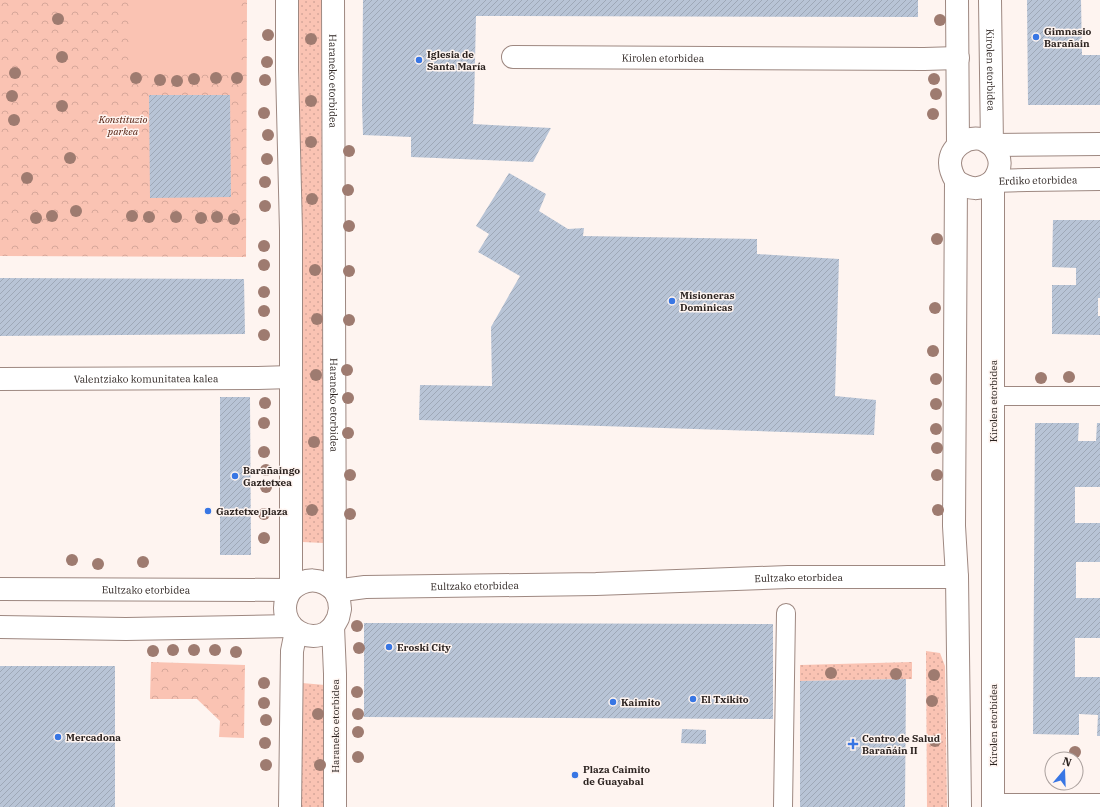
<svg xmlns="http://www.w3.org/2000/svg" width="1100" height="807" font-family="'IBM Plex Serif',serif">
<defs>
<pattern id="grass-dots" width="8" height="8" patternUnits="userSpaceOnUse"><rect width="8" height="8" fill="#fac3b3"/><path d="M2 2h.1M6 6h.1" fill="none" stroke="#d6a79a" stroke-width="1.8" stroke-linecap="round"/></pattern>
<pattern id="park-crowns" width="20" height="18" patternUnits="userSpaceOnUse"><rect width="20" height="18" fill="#fac3b3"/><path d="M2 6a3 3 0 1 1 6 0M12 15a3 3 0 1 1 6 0" fill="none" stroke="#d6a79a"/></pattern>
<pattern id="building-hatch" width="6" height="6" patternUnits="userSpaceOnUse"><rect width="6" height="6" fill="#b8c4d6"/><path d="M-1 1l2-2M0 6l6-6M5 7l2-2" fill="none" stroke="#9ea8b7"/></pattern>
</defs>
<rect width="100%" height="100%" fill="#fef4f0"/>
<!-- grass -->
<path fill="url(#grass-dots)" d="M299,0h22l3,543 -22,-1z
M926,651l14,2 5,13 2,141h-20z
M912,662v17l-112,2v-16z
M302,683l23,2v122h-24z"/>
<!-- park -->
<path fill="url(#park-crowns)" d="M0,0h247l-1,257 -246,-1z
M151,662l94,3 -1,73 -25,-1 1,-16 -23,-22h-47z"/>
<!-- garden -->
<path fill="#fac3b3" d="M131,0h109v75l-109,-2z"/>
<!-- building -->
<path fill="url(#building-hatch)" d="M363,0h555v17l-442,-1 -2,91 -1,17 78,4 -18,34 -122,-5v-20l-48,-2 -1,-30z
M1027,0h54l1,55h18v50h-72z
M149,95h81l1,102 -81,1z
M509,173l37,21 -7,17 29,18 16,-1 -1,8 174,3v15l82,5 -4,137 41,4 -2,35 -455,-15 1,-35 72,1 -1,-59 29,-51 -42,-24 11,-18 -13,-8z
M1053,220h47v78h-2v18h2v19l-48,-1v-49h24v-17l-24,-1z
M0,278l244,1 1,55 -245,2z
M220,397h30l1,158h-31z
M1035,423h44l-1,18h18l1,-18h3v64h-25v36h25v39h-24v36h24v40h-25v39h25v59h-3l1,-21 -19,-1v21l-46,-1z
M364,623l409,1v95l-409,-2z
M0,666h115v141h-115z
M906,679l-1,128h-105v-126z
M682,729l24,1v14l-25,-1z"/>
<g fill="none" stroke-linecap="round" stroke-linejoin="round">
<!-- pedestrian casing -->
<g stroke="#9e8881" stroke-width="20">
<path id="pedestrian" d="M993,396h107
M994,803h106
M783,807l3,-194"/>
</g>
<!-- minor casing -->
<g stroke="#9e8881" stroke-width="24">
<g id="minor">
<path d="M287,0v69l4,162v359c-4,6 -6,12 -6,18 0,21 22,34 41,25 2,-2 5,-4 7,-6"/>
<path id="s1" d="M333,0l2,591 4,9 1,9 -2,9 -5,9 2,47v133"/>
<path id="s2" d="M513,57l411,2 34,-1"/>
<path d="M992,145l108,-1"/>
<path id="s3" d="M993,181l34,-1 73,-1"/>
<path id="s4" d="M0,379l258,-1 33,-1"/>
<path id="s5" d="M0,589l291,1c14,-13 30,-13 44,1"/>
<path id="s6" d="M335,591l30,-4 231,-3 192,-7h169"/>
<path d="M0,627l126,2 165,-3"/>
<path d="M290,807l2,-156 4,-20"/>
</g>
</g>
<!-- secondary casing -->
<g stroke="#9e8881" stroke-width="24">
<g id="secondary">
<path d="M957,0l1,145"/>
<path id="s7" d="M990,0l2,145c10,13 10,23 1,36v626"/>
<path d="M956,181c14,9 24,10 37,0"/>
<path d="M960,807l-3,-230 -3,-51 2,-345c-3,-5 -6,-11 -6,-18 0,-15 16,-27 31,-24 4,1 7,4 11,6"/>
</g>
</g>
<!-- pedestrian -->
<use href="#pedestrian" stroke="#fff" stroke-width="18"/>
<!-- minor -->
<use href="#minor" stroke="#fff" stroke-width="22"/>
<!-- secondary -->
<use href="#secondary" stroke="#fff" stroke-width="22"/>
</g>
<!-- trees -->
<g fill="#9e7b70">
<circle cx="58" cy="19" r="6"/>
<circle cx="940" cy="20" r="6"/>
<circle cx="268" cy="35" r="6"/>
<circle cx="311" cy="39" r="6"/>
<circle cx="62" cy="57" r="6"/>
<circle cx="267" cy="62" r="6"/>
<circle cx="15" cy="73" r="6"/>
<circle cx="136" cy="78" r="6"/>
<circle cx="216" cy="78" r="6"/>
<circle cx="237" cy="78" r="6"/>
<circle cx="194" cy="79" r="6"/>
<circle cx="934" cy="79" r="6"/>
<circle cx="160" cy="80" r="6"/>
<circle cx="265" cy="80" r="6"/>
<circle cx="177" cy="81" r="6"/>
<circle cx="936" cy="94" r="6"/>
<circle cx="12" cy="96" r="6"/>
<circle cx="311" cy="101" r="6"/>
<circle cx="62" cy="106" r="6"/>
<circle cx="264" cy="113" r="6"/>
<circle cx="933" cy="114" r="6"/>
<circle cx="14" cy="120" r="6"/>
<circle cx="268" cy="135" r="6"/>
<circle cx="311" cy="142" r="6"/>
<circle cx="349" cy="151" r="6"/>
<circle cx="70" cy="158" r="6"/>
<circle cx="267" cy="159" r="6"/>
<circle cx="27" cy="178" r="6"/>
<circle cx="265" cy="182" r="6"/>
<circle cx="348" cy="190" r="6"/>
<circle cx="312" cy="199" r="6"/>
<circle cx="265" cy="206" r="6"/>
<circle cx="76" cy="211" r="6"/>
<circle cx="52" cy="216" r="6"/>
<circle cx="132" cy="216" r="6"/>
<circle cx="149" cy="217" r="6"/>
<circle cx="176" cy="217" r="6"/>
<circle cx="217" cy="217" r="6"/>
<circle cx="36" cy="218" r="6"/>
<circle cx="201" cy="218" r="6"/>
<circle cx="234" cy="219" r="6"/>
<circle cx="349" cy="226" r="6"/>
<circle cx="937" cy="239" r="6"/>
<circle cx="264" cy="246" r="6"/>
<circle cx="264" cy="265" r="6"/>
<circle cx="315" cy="270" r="6"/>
<circle cx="349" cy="271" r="6"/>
<circle cx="264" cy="292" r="6"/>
<circle cx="935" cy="308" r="6"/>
<circle cx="264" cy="311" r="6"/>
<circle cx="317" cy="319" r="6"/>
<circle cx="349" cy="320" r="6"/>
<circle cx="264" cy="335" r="6"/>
<circle cx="933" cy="351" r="6"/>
<circle cx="347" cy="370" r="6"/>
<circle cx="316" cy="375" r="6"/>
<circle cx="1069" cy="377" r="6"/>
<circle cx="1041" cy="378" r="6"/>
<circle cx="936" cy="379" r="6"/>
<circle cx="348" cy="398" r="6"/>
<circle cx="265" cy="403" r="6"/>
<circle cx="936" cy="404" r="6"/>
<circle cx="264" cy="423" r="6"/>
<circle cx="936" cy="429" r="6"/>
<circle cx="348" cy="433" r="6"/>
<circle cx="314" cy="442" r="6"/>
<circle cx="937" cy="448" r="6"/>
<circle cx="264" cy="452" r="6"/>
<circle cx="266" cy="470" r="6"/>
<circle cx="350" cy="475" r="6"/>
<circle cx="937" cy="475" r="6"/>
<circle cx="266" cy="487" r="6"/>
<circle cx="312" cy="510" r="6"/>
<circle cx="938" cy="510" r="6"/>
<circle cx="264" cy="514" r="6"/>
<circle cx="350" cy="514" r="6"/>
<circle cx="264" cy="538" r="6"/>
<circle cx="72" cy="560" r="6"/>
<circle cx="143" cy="562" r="6"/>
<circle cx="98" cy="564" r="6"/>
<circle cx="357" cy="626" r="6"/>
<circle cx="359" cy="648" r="6"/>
<circle cx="173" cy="650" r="6"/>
<circle cx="194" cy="650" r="6"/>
<circle cx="215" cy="650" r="6"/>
<circle cx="153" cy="651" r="6"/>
<circle cx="236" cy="652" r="6"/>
<circle cx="831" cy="673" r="6"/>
<circle cx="896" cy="674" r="6"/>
<circle cx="934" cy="675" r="6"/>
<circle cx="264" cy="683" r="6"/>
<circle cx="357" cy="692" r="6"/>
<circle cx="932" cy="701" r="6"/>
<circle cx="264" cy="703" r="6"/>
<circle cx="318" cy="714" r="6"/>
<circle cx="358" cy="714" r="6"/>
<circle cx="266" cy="720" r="6"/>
<circle cx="358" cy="732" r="6"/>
<circle cx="935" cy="741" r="6"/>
<circle cx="265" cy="743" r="6"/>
<circle cx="1075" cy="752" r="6"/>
<circle cx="358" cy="757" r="6"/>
<circle cx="266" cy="765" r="6"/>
<circle cx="320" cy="765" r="6"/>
</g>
<!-- markers -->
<g fill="#3876e4" stroke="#fef4f0" stroke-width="1.5">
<circle cx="1036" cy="37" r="4"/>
<circle cx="419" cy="60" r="4"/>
<circle cx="672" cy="301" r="4"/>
<circle cx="235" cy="476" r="4"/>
<circle cx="208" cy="511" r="4"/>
<circle cx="389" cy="647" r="4"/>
<circle cx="693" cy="699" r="4"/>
<circle cx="613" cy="702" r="4"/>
<circle cx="58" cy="737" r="4"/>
<path d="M851 738h4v4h4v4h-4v4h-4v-4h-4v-4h4z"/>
<circle cx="575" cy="775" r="4"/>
</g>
<g text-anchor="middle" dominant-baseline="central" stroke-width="3" stroke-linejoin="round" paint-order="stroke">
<!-- poi labels -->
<g font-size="10" font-weight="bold" fill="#2c2320" stroke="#fef4f0" text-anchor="start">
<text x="1044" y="31">Gimnasio<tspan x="1044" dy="12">Barañain</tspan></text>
<text x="427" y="54">Iglesia de<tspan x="427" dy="12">Santa María</tspan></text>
<text x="680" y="295">Misioneras<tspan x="680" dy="12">Dominicas</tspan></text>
<text x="243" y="470">Barañaingo<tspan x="243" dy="12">Gaztetxea</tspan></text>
<text x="216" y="511">Gaztetxe plaza</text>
<text x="397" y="647">Eroski City</text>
<text x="701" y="699">El Txikito</text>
<text x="621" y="702">Kaimito</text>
<text x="66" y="737">Mercadona</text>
<text x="862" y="738">Centro de Salud<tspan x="862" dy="12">Barañáin II</tspan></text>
<text x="583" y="769">Plaza Caimito<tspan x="583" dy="12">de Guayabal</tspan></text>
</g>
<!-- street labels -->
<g font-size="10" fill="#2c2320" stroke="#fef4f0">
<text stroke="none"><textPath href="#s2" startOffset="150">Kirolen etorbidea</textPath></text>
<text stroke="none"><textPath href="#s7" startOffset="70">Kirolen etorbidea</textPath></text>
<text stroke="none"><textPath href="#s1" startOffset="81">Haraneko etorbidea</textPath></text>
<text stroke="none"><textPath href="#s3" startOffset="45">Erdiko etorbidea</textPath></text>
<text stroke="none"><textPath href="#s4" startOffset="146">Valentziako komunitatea kalea</textPath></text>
<text transform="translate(993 401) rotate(-90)">Kirolen etorbidea</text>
<text stroke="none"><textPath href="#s1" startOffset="405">Haraneko etorbidea</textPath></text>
<text stroke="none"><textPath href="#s6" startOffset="464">Eultzako etorbidea</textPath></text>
<text stroke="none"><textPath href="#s6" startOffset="140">Eultzako etorbidea</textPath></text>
<text stroke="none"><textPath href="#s5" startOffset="146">Eultzako etorbidea</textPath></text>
<text transform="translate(993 725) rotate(-90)">Kirolen etorbidea</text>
<text transform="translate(335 726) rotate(-90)">Haraneko etorbidea</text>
</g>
<!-- park labels -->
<g font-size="10" font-style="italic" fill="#4f1807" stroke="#fef4f0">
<text x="123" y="119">Konstituzio<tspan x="123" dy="12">parkea</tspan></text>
</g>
</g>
<!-- north arrow -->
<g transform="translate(1064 771) rotate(19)"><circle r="19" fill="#fef4f0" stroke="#aaa09d"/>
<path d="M0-3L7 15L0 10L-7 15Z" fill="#3876e4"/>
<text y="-6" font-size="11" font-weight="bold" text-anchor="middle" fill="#2c2320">N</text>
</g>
</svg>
